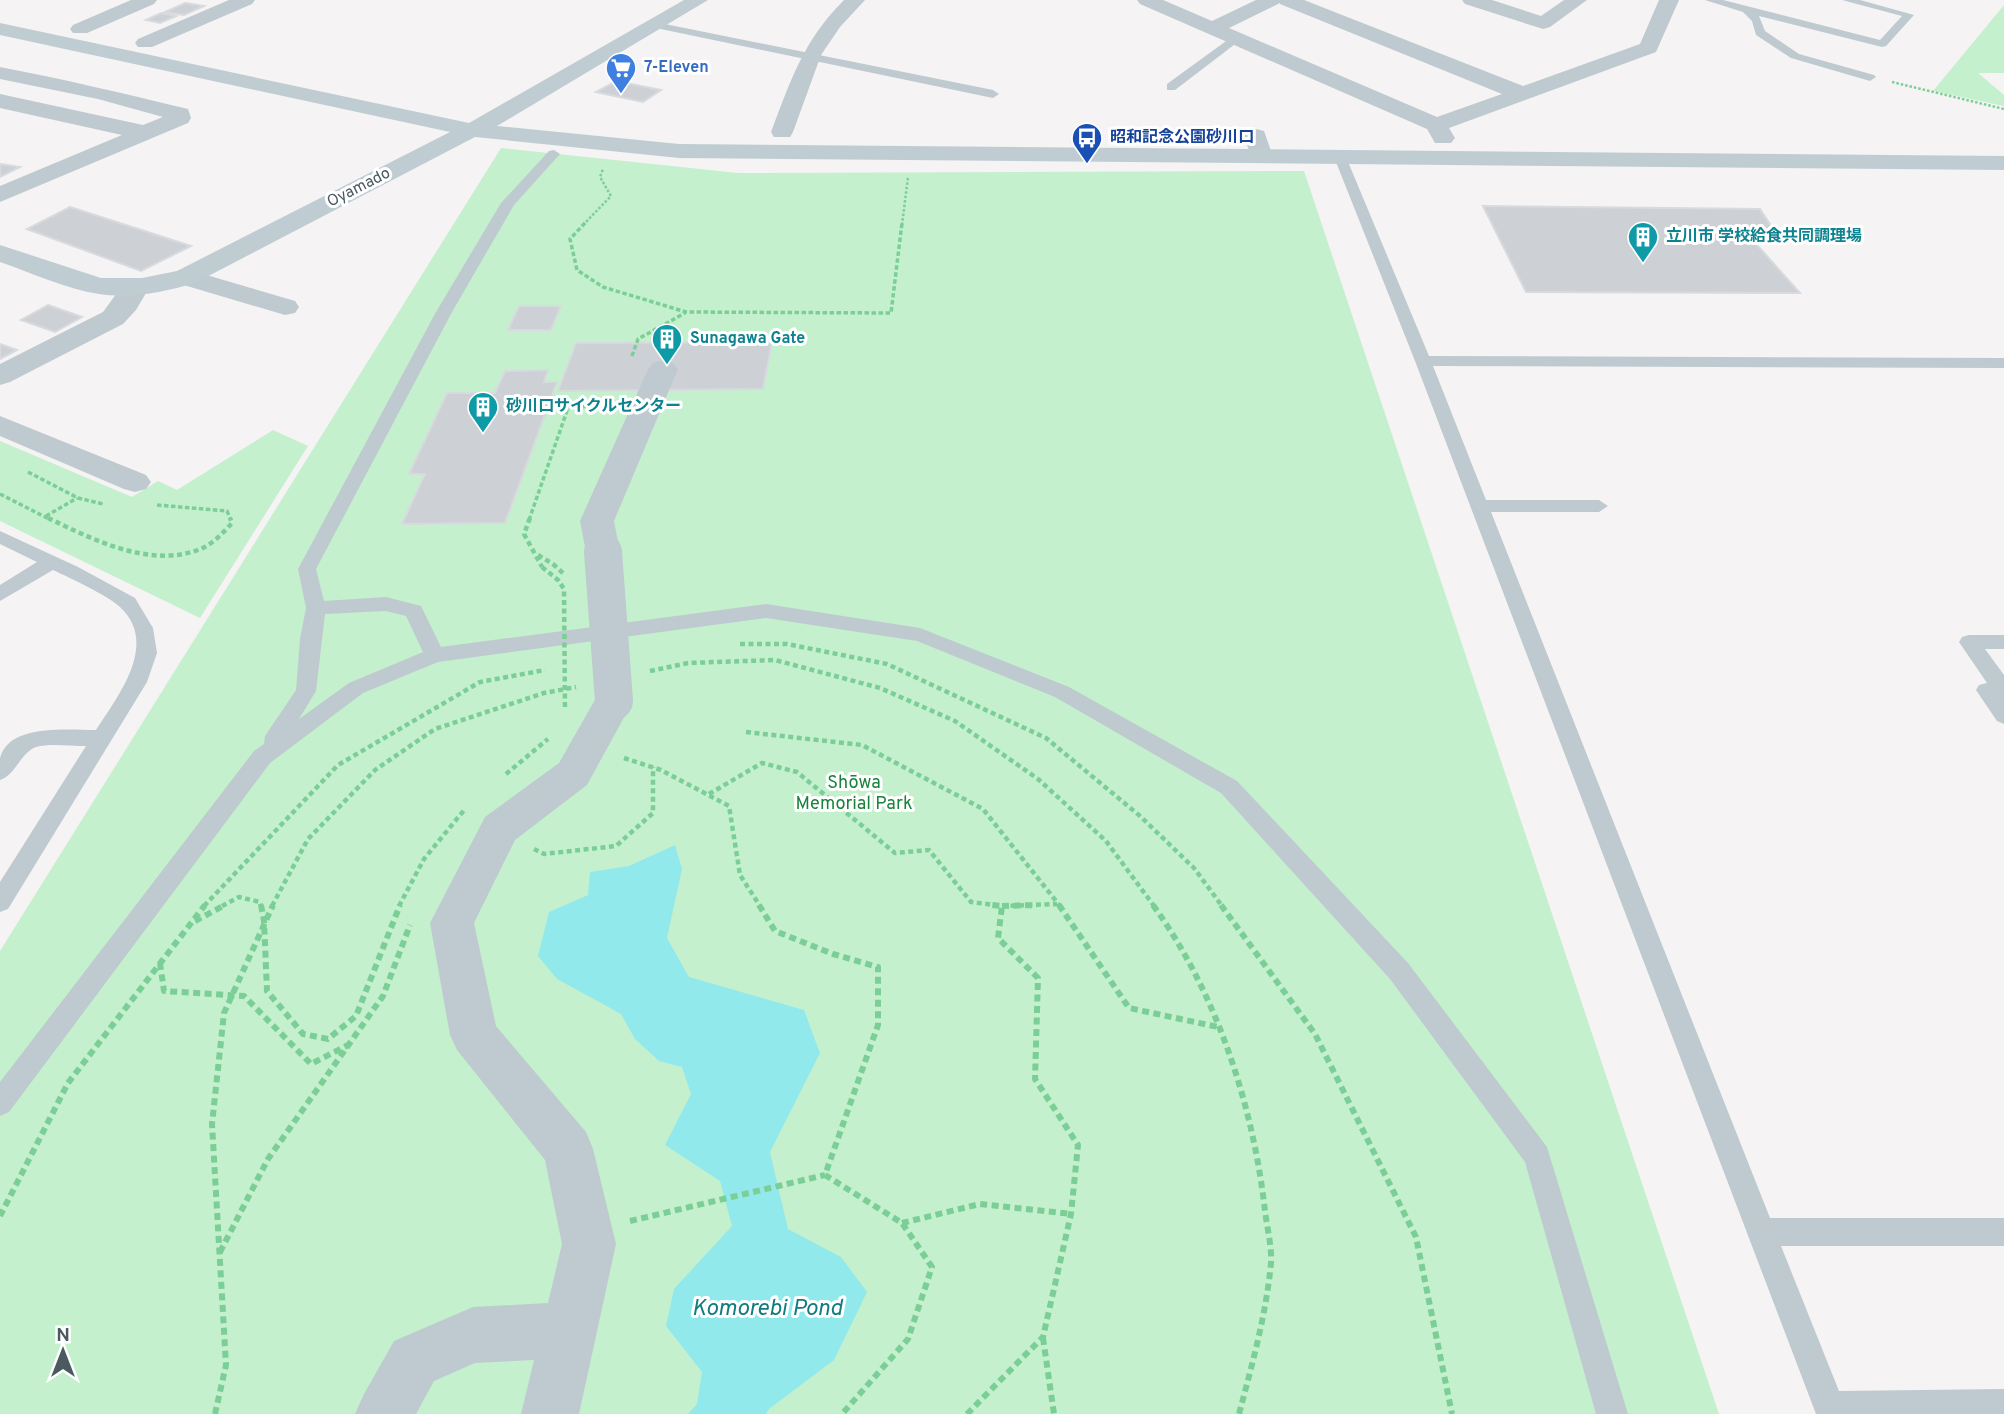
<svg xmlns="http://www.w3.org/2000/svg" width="2004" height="1414" font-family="Overpass,'Noto Sans JP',sans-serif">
<rect width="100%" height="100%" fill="#f5f3f3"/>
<!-- green -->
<path fill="#c4f0cd" d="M2004,5v68h-26l26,22v11l-71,-15z
M501,148l237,25 566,-2 415,1243h-1719v-463z
M273,430l35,16 -108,172 -200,-97v-80l132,56 26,-16 19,9z"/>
<!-- water -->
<path fill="#92e9ec" d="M675,845l7,24 -15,69 22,39 115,33 16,43 -50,99 18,77 53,28 26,35 -33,68 -65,49 -3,5h-78l9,-10 5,-32 -36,-46 8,-37 58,-63 -12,-45 -55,-36 26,-51 -9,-27 -23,-6 -24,-22 -14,-25 -64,-35 -19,-23 11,-44 39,-17 2,-23 39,-6z"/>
<!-- building -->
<path fill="#cdd1d5" stroke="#d7dade" stroke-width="2" d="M185,3l19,3 -20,9 -19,-3z
M161,13l15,3 -16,7 -14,-3z
M616,81l45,9 -18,12 -47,-10z
M0,164l20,3 -20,10z
M1483,206l277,3 18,27h-29l51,57 -274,-1z
M70,207l121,39 -50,25 -114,-42z
M48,305l34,12 -27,15 -34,-12z
M519,306h42l-10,24h-43z
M772,342l-9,47 -205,2 18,-48z
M0,344l17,6 -17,9z
M548,370l-4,12h13l-52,141 -103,1 23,-50h-16l38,-81h48l10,-22z"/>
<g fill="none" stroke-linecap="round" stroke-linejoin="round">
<!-- path-far3 -->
<path stroke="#7cce97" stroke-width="2.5" stroke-dasharray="2.5 2" stroke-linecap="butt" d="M1892,82l112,27
M583,225l28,-29 -11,-19 3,-8
M902,225l6,-48"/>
<!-- path-far2 -->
<path stroke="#7cce97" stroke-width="3.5" stroke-dasharray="4.5 2.5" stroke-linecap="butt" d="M585,223l-15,16 7,31 26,17 83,25 205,1 11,-90
M632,356l6,-17 47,-26
M28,472l50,26 25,6
M0,494l51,26
M157,505l70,6 4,9
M46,516l31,-18
M529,520l39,-112 45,-4"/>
<!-- path-far1 -->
<path stroke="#7cce97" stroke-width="4.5" stroke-dasharray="5 3.5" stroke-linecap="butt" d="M48,518c44,21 100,50 150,32 14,-5 25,-17 34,-27l-2,-5
M530,518l-6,16 18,33
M538,555l15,9
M740,644h47l100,20 159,74 94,78 54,52 28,38
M650,671l38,-8 87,-3 105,28 75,33 83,58 68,62 48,65
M746,732l116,13 121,64 77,97
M624,758l37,12 68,36 11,69 20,31
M506,774l42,-35
M709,794l53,-31 35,9 98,81 34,-3 42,52 31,4
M534,849l10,5 72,-8 37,-33v-46
M204,906l134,-141 142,-83 65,-12
M222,906l17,-9 21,5 1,4
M272,906l36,-67 67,-69 60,-41 109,-36 32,-6
M399,906l25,-47 41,-50
M1002,906l55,-2"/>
<!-- path -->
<path stroke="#7cce97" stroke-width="6" stroke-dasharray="7 4.5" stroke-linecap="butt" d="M261,905l3,16 3,70 36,43 25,5 28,-23 44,-111
M759,905l16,26 58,23 45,13v58l-53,150 77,48 30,44 -24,72 -66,75
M1059,905l70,103 89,19
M1153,905c63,87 100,199 112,306 2,16 7,36 6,52 -5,52 -19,102 -32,151
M1221,905l94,129 101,203 36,177
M1002,906l35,-1
M195,921l30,-16
M160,963l4,28 80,5 67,68 37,-19
M0,1216l68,-133 137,-178
M630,1221l195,-46
M902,1223l78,-19 91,10
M220,1252l48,-93 115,-163 27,-71
M1043,1338l11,76
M215,1414l11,-49 -14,-241 12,-111 49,-108
M967,1414l76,-77 28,-123 7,-69 -43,-66 3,-101 -40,-40 4,-32 -10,-1"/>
<!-- lane -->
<path fill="#becacf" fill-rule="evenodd" d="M1705,0h18l157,40 22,-24 -60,-16h18l54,15 -28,31 -4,1 -123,-31 6,15 34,23 75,21 2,2 -6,4 -79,-23 -35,-23 -4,-14 -9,-9z
M655,22l338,68 6,4 -6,4 -342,-71v-4z
M1233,36l10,2 -68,52h-8v-6z
M554,150l6,4 -46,51 -62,107 -136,257 8,32 62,-4 35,9 20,41 325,-43 154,24 149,59 168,94 171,182 139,184 81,267h-32l-71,-252 -135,-183 -169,-186 -166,-96 -138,-56 -151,-23 -328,44 -75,31 -93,70 -261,349 -9,4v-34l254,-331 10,-7 1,-8 31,-46 4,-51 6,-31 -8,-39 138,-257 65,-109 48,-52zM386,611l20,5 17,36 -74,31 -50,36 17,-28 9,-77z
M1340,153l6,4 83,199 575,2v10l-571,-2 53,134h113l9,6 -9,6h-108l279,706h234v28h-223l58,145 165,-2v25h-188l-401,-1053 -81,-204z
M0,531l78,36 57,31 18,30 4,25 -10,29 -139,227 -8,3v-30l86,-136c-15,0 -37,-3 -50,1 -16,6 -20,28 -36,33 0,-6 0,-16 0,-22 9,-35 69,-28 96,-28 21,-33 64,-86 24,-123 -13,-12 -50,-29 -67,-37l-53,31v-16l37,-23 -37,-18z
M1969,635h35v14h-19l19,26v49l-7,-3 -21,-31 3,-5 8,-2 -28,-41 3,-5z"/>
<!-- street -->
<path fill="#becacf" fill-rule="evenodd" d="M131,0h26l-3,4 -67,29h-14l-3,-4 3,-4z
M229,0h26l-3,4 -100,43h-14l-3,-4 3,-4z
M844,0h21l-25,27 -19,28 -28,77 -3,5h-16l-3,-5c20,-52 32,-91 73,-132z
M1137,0h26l49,21 44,-21h48l219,86 117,-42 19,-44h20l-23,52 -207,76 6,10 -4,5h-16l-8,-14 -287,-125zM1280,3v1l222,90 -65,23 -208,-89z
M1462,0h30l49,16 23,-16h23l-37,27 -7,2 -78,-25z
M0,67c63,12 126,27 188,42l3,9 -3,5 -188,79v-16l122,-51 -122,-27v-14l143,31 20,-8 -65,-18 -98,-20z
M1256,129l8,2 9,26 -4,5h-16l-9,-26 4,-5z
M186,269l109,32 4,6 -4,6 -10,2 -108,-32 -4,-6 4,-6z
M135,280l10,2 4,6 -13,22 -13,14 -113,58 -10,3v-21l103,-52 22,-30z
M663,360l10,3 5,6 -64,152 6,31 -5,8 -12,3 -12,-3 -5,-8 -6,-31 68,-152 5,-6z
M0,416l146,59 5,7 -5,7 -11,3 -11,-3 -124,-53z
M614,687l14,4 5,10 -46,84 -72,55 -41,83 22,103 90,106 7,17 23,95 -37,170h-58l13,-54 -59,3 -41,18 -18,33h-61l9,-20 30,-53 79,-34 75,-4 14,-59 -17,-84 -88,-110 -7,-15 -20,-112 55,-106 74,-54 41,-72z"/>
<!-- secondary -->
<path fill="#bfcdd3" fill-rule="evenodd" d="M684,0h24l-211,126 182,18 1325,12v14l-1325,-12 -204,-21 -280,146c-31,9 -64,16 -96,11 -33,-5 -67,-21 -99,-32v-17l101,33h41l35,-7 273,-139 -450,-97v-12l469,100z"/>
<!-- path-bridge -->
<path stroke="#7cce97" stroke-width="4.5" stroke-dasharray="5 3.5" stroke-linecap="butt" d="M553,564l12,11
M542,567l16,13 6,9 1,121"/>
<!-- street-bridge -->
<path stroke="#becacf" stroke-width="38" d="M603,552l11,149"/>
</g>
<!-- icons -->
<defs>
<g id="supermarket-pin" transform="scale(1.575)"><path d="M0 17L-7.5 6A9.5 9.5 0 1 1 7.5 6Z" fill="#3f7fe0" stroke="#fff"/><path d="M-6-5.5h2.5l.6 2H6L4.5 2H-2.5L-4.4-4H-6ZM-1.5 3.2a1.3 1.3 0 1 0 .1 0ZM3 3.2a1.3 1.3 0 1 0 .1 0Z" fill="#fff"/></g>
<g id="bus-pin" transform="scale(1.575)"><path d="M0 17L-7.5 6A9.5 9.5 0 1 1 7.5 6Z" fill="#1a4fb4" stroke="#fff"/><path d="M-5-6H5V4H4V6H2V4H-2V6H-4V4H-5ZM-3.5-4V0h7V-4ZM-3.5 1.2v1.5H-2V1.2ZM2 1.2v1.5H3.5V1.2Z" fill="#fff"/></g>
<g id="building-pin" transform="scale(1.575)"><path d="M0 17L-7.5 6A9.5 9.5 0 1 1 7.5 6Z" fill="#0f9aa8" stroke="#fff"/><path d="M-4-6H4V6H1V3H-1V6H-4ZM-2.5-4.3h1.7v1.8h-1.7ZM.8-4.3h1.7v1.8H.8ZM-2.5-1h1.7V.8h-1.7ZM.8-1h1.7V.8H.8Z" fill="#fff"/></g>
</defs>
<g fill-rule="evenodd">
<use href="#supermarket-pin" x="621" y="68"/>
<use href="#bus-pin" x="1087" y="138"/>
<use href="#building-pin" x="1643" y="237"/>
<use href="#building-pin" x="667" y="339"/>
<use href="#building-pin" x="483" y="407"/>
</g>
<g text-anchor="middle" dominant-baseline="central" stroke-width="6" stroke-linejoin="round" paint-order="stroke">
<!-- far-shop labels -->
<g font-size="16" font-weight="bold" fill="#366cbe" stroke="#fff" text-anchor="start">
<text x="644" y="68">7-Eleven</text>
</g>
<!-- far-transit labels -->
<g font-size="16" font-weight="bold" fill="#164399" stroke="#fff" text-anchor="start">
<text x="1110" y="138">昭和記念公園砂川口</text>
</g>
<!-- far-street labels -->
<g font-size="16" fill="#4a5a60" stroke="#fff">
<text transform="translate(359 188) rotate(-27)">Oyamado</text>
</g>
<!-- far-culture labels -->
<g font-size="16" font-weight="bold" fill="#0d838f" stroke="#fff" text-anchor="start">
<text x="1666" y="237">立川市 学校給食共同調理場</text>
<text x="690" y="339">Sunagawa Gate</text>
<text x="506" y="407">砂川口サイクルセンター</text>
</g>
<!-- park labels -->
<g font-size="18" fill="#1a833b" stroke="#fff">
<text x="854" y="783">Shōwa<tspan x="854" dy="21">Memorial Park</tspan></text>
</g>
<!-- near-water labels -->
<g font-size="23" font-style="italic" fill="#107c80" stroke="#fff">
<text x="767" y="1309">Komorebi Pond</text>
</g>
</g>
<!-- north arrow -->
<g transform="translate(63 1351)" stroke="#ffffff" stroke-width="5" paint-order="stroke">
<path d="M0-5L12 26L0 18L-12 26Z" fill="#4a5a60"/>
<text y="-10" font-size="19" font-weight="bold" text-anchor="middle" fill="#4a5a60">N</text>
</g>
</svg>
